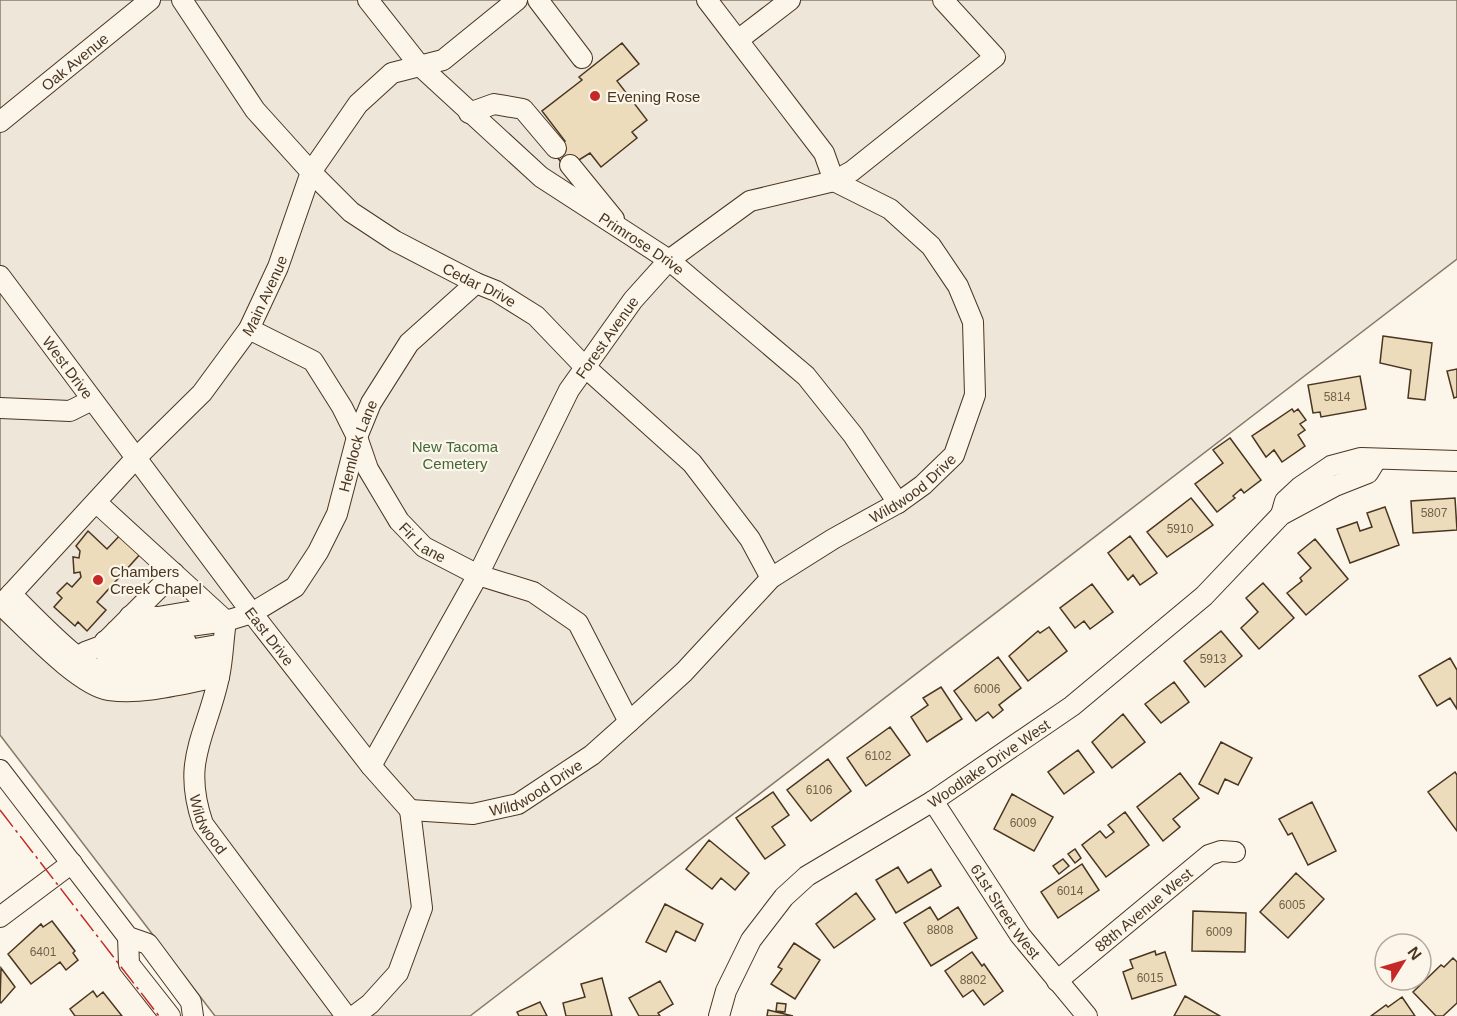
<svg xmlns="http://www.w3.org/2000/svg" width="1457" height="1016" font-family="Arial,sans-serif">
<rect width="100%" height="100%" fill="#fbf6e9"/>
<!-- green -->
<path fill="#ede6d9" stroke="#887966" stroke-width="1.5" d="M0,0h1457v259l-987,757h-255l-215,-281z"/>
<!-- building -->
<path fill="#ecdcbc" stroke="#4a3520" stroke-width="1.5" d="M622,43l17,21 -22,17 30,39 -15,12 5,6 -36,29 -11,-14 -24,15 -14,-17 13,-10 -23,-30 40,-31 -3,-3z
M1383,336l49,7 -7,57 -17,-2 3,-28 -31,-7z
M1457,369v28l-3,1 -7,-27z
M1360,376l6,33 -45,8 -1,-5 -7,1 -5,-28z
M1292,409l2,3 4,-3 8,11 -6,4 5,6 -7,5 7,11 -23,16 -8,-12 -8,7 -14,-21z
M1230,438l31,42 -17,13 -3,-4 -8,7 2,2 -18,14 -22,-28 28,-21 -10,-13z
M1191,498l22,27 -46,32 -20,-25z
M1455,498l2,32 -44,3 -2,-32z
M1385,507l14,38 -49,18 -13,-34 20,-7 3,9 12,-4 -5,-14z
M88,531l19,18 16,-17 20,19 -46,51 9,8 -19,21 -9,-9 -3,4 -21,-19 8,-9 -5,-5 10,-10 5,4 9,-10 -1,-5 -6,1 -1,-16 6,1 1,-7 -4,-5z
M1130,536l27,37 -17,12 -7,-10 -5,5 -20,-27z
M1315,539l33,40 -42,36 -19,-22 15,-12 -2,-3 11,-10 -13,-15z
M1263,583l31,35 -35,31 -18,-21 17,-16 -12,-14z
M1092,584l21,28 -23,17 -6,-8 -9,7 -15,-20z
M1049,627l18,24 -39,30 -19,-25 29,-25 2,2z
M1221,631l21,25 -37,31 -21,-26z
M998,657l23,31 -22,17 4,5 -10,8 -5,-6 -12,9 -22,-30z
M1450,658l7,12v39l-7,-11 -13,8 -18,-30z
M1174,682l15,20 -28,21 -16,-19z
M941,687l21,32 -35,23 -16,-25 17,-12 -5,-7z
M1123,714l22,28 -33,26 -20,-26z
M890,727l20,28 -44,31 -19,-28z
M1221,742l31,16 -14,27 -13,-6 -7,15 -19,-10z
M1078,750l16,22 -30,22 -16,-22z
M828,759l23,32 -40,30 -24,-31z
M1455,772l2,3v56l-29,-39z
M1180,773l19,25 -26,21 7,8 -17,14 -26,-34z
M773,792l16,23 -17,12 13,18 -20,14 -29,-41z
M1012,794l41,23 -19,34 -40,-22z
M1312,802l24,49 -28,14 -16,-32 -4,2 -9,-16z
M1125,812l24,33 -43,32 -24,-32 18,-14 6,7 8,-6 -6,-7z
M709,840l40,33 -14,17 -14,-12 -9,11 -26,-20z
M1075,849l6,9 -6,5 -7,-9z
M1063,859l6,7 -10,8 -6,-8z
M1082,864l17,26 -41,28 -17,-26z
M898,867l10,16 23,-14 10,17 -45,27 -20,-33z
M1296,873l28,26 -36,39 -28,-26z
M856,893l19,26 -41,29 -18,-24z
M665,904l38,20 -8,17 -19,-10 -10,21 -20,-10z
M930,907l8,13 20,-13 19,31 -46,28 -27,-43z
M1193,911l53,2 -1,39 -53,-1z
M52,921l23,30 -2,2 5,7 -12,10 -6,-8 -29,22 -23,-30 33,-30 2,3z
M794,943l26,17 -25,39 -24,-15 11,-15 -4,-2z
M1155,951l1,4 9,-3 11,33 -44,14 -9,-27 10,-4 -3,-8z
M972,952l10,14 2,-2 19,27 -19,14 -11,-15 -10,7 -18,-26z
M1453,958l4,4v41l-14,13h-7l-23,-24 28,-27 3,2z
M1,968l14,19 -14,16 -1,-1z
M602,978l10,38h-46l-3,-13 22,-6 -4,-13z
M660,981l13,23 -15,9 2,3h-21l-10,-18z
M93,991l4,6 6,-5 19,24h-47l-5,-7z
M1185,996l35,20h-46z
M1402,997l13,19h-44l15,-11 2,2z
M540,1002l7,14h-28l-2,-4z
M777,1003l9,1 -1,8 -9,-1z
M768,1010l25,6h-26z"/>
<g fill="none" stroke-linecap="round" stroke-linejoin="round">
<!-- minor casing -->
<g stroke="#4a3520" stroke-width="22">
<g id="minor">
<path id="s1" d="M182,0l73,110 56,62 40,40 44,29 81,42 20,8 40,25 48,50 108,97 58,76 21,39"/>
<path id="s2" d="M368,0l52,66 121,111 128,83 137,116 47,59 45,68"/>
<path d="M538,0l44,58"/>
<path d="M738,40l52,-40"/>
<path d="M469,113l25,-9 29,5 33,39"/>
<path id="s3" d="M0,122l150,-122"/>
<path d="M570,165l44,54"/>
<path id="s4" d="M0,276l252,337 119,153 39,44"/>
<path id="s5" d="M249,329l64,32 29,46 15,30 11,32 31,52 25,26 54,28 55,17 45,31 51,99"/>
<path d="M0,408l70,3 22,-11"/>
<path d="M97,503l129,118"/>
<path d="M1281,515l4,-14 15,-14 31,-21 30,-8 96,3"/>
<path d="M11,594c22,21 73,77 100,82 32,5 78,-8 110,-14"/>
<path d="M1,605c24,22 78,81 108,85 36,5 75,-7 110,-13"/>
<path id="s6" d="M0,606l136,-148 66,-65 47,-64 29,-62 33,-95 47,-68 34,-31 51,-13 74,-60"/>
<path d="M130,616l28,1 53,-9"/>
<path id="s7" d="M226,621c-3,19 -3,38 -7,56 -13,60 -38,83 -16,147l143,192"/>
<path id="s8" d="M116,631l8,4 102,-14 26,-8 43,-26 23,-35 19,-38 20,-77 14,-34 38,-60 67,-60"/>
<path d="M105,641l13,7 68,-6"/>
<path d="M85,652l16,-6 73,-73"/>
<path d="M172,653l51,-9"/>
<path d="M107,659l6,3 57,-2 17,-4"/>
<path id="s9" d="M371,766l107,-191 91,-185 64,-90 36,-40 81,-59 84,-20 18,-10 143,-114 -52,-57"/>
<path d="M0,770l128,167 20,7 43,58 2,14"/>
<path id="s10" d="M933,801l87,134 67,81"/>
<path id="s11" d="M410,810l63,4 45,-10 74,-49 37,-33 55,-50 87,-94 62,-39 65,-36 25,-18 31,-30 21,-60 -2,-73 -15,-36 -27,-40 -41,-37 -56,-28 -10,-28 -117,-153"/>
<path d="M0,917l72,-54"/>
<path d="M128,937l1,27 41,52"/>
<path id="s12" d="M1057,981l152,-126 12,-4 14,1"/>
<path d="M354,1016l16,-12 28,-31 24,-65 -12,-98"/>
<path id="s13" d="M719,1016l7,-25 25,-51 33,-43 23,-21 126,-75 139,-95 132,-110 77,-81 54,-29 33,-13 8,-13"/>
</g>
</g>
<!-- minor -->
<use href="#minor" stroke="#fbf6e9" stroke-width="20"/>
<!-- power -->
<path stroke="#c62828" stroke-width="1.5" stroke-dasharray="21 4.5 3 4.5" stroke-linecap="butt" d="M0,810l159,206"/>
</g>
<!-- markers -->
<g fill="#c62828" stroke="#fbf6e9" stroke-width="2">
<circle cx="595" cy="96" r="6"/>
<circle cx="98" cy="580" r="6"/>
</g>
<g text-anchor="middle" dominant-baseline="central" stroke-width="4.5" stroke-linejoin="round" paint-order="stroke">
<!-- number labels -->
<g font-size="12" fill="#725f47">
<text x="1337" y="397">5814</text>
<text x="1434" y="513">5807</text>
<text x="1180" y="529">5910</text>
<text x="1213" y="659">5913</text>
<text x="987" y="689">6006</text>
<text x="878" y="756">6102</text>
<text x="819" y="790">6106</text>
<text x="1023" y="823">6009</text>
<text x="1070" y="891">6014</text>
<text x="1292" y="905">6005</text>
<text x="940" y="930">8808</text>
<text x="1219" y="932">6009</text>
<text x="43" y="952">6401</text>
<text x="1150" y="978">6015</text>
<text x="973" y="980">8802</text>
</g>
<!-- street labels -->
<g font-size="15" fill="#4a3520" stroke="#fbf6e9">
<text stroke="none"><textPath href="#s3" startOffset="96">Oak Avenue</textPath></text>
<text stroke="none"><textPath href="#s2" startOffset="369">Primrose Drive</textPath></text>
<text stroke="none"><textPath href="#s1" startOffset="420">Cedar Drive</textPath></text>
<text stroke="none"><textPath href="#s6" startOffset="410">Main Avenue</textPath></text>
<text stroke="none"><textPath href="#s9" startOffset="490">Forest Avenue</textPath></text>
<text stroke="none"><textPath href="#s4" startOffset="114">West Drive</textPath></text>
<text stroke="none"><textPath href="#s8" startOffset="345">Hemlock Lane</textPath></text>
<text stroke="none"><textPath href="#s11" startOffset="618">Wildwood Drive</textPath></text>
<text stroke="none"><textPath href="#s5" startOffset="286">Fir Lane</textPath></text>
<text stroke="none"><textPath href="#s4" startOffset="450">East Drive</textPath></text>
<text stroke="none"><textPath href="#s13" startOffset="382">Woodlake Drive West</textPath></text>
<text stroke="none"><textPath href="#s11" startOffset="132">Wildwood Drive</textPath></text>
<text stroke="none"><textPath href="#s7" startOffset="210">Wildwood</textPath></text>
<text stroke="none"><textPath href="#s12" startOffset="112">88th Avenue West</textPath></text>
<text stroke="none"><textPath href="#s10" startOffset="132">61st Street West</textPath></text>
</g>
<!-- poi labels -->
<g font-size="15" fill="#4a3520" stroke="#fbf6e9" text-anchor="start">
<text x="607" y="96">Evening Rose</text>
<text x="110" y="571">Chambers<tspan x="110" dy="17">Creek Chapel</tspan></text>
</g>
<!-- park labels -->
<g font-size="15" fill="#436837" stroke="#fbf6e9">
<text x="455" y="446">New Tacoma<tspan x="455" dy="17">Cemetery</tspan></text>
</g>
</g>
<!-- north arrow -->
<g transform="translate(1403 962) rotate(53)"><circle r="28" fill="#fbf6e9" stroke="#b4a999" stroke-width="1.5"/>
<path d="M0-4.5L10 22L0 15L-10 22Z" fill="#c62828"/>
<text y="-9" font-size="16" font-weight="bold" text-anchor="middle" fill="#4a3520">N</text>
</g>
</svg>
